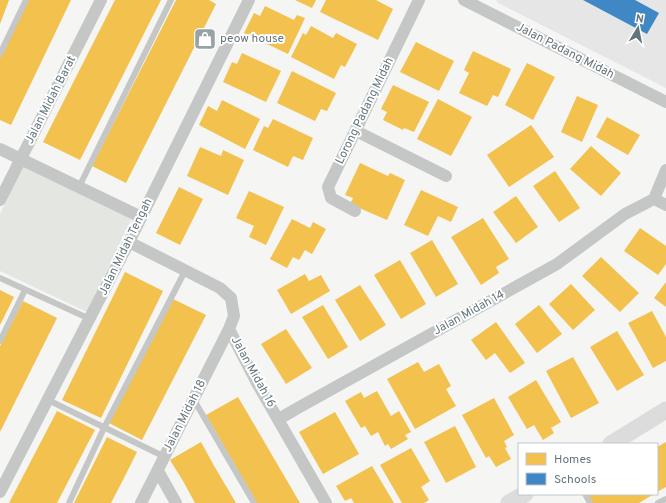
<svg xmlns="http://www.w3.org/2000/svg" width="666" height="503" font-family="Overpass,sans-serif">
<rect width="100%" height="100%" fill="#f5f5f4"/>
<!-- built -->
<path fill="#e5e6e5" d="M496,0h170v88l-168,-85z"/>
<!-- green -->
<path fill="#e4e6e1" d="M23,166l109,52 -45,94 -87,-41v-57z"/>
<!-- homes -->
<path fill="#f2c14e" d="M0,0h9l-9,24z
M28,0h43l-60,125 -11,-5v-62z
M115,0h46l-81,160 -37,-18z
M176,0h33l7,4 -90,179 -34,-17z
M295,0h21l-4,8z
M326,0h50l17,9 -15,31 -58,-28z
M265,6l29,14 3,-5 8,3 -17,36 -44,-21 10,-20 6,3z
M311,26l22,12 3,-5 21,11 -12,23 -4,-2 -7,14 -43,-22 12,-24 3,2z
M416,42l38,19 -15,30 -39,-19z
M473,51l38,18 -13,28 -5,-2 -6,11 -28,-13 10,-20 -5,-3z
M242,53l39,18 -15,31 -43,-20 9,-20 5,2z
M527,63l28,14 -22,43 -28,-15z
M292,71l44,22 -9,18 -6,-2 -6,12 -38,-18z
M393,85l36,17 -15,30 -10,-4 -1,2 -20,-10 4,-8 -6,-3z
M577,96l21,9 -16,37 -21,-10z
M438,99l34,18 -21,39 -34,-17z
M222,100l38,19 -15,30 -46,-24 9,-19 9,5z
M607,117l33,18 -12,20 -32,-18z
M273,119l40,19 -10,22 -10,-4 -5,11 -35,-17 11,-24 4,2z
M531,125l23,32 -45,30 -22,-32z
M591,146l30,27 -20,23 -31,-27z
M200,147l21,9 2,-6 21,10 -16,35 -41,-19z
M360,163l28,13 2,-3 15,7 -18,40 -37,-16 3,-6 -8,-3z
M555,171l25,37 -21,14 -26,-36z
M179,187l24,12 -23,46 -24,-12z
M421,190l37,17 -7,15 -13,-6 -10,20 -24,-11z
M249,191l35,16 -18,38 -17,-8 5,-11 -18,-8z
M516,196l22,31 -22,16 -23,-31z
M483,218l26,41 -13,8 3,6 -18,12 -30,-48z
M292,219l18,9 3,-6 13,7 -14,25 -7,-4 -6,10 -6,-3 -6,11 -17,-9z
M640,228l26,18v18l-8,11 -34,-24z
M432,240l26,44 -22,13 -26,-44z
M601,257l38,36 -19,19 -38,-36z
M400,260l26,44 -25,15 -27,-44z
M125,272l38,19 -62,127 -39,-18z
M305,274l4,7 12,-6 9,16 -39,23 -14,-24z
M666,282v25l-12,-9z
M571,284l24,26 -22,20 -24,-26z
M360,285l26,40 -26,16 -25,-41z
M0,290l14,7 -14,28z
M173,299l33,16 -64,125 -33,-17z
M23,301l34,17 -57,114v-86z
M323,305l25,42 -20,12 -26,-42z
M539,305l23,29 -25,19 -22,-29z
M652,311l14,26v24l-13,7 -25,-45z
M496,322l29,41 -15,10 -15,-20 -9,7 -15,-20z
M286,329l26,39 -26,16 -25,-40z
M617,331l27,44 -27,16 -27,-44z
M573,357l26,46 -28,15 -25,-47z
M418,362l6,10 15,-8 12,22 -5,3 10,17 -41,23 -28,-50z
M536,380l25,42 -10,6 3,5 -11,7 -9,-15 -7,4 -19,-32z
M377,391l14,25 8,-5 12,21 -6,3 3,4 -17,10 -3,-5 -3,2 -7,-14 -7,4 -6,-10 -4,2 -16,-27 16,-9 3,6z
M238,397l62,106h-43l-51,-88z
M494,398l20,37 -10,6 3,6 -2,1 6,11 -15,8 -7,-11 -3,2 -24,-43z
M57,411l38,19 -7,13 -31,60h-48z
M335,412l24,42 -36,20 -24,-42z
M455,426l21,41 -30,16 -22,-41z
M107,437l30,15 -13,26 -13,25h-37z
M201,442l12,22 23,39h-41l-12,-22 -13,-21z
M666,442v45l-9,5v-45z
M411,448l19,33 -9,6 8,13 -5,3h-22l-22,-38z
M372,466l22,37h-40l-3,-5 -6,3 -9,-15z
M587,494h67l-15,9h-47z"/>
<!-- schools -->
<path fill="#3f88c5" d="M583,0h52l24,13 -12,21z"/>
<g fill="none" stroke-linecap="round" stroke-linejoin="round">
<!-- lane -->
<path stroke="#c5c7c7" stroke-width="6" d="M0,54l26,-54
M79,187l92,-187
M0,278l90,41
M0,341l25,-51
M48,400l117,57
M194,400l60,103
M585,494l5,9
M69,503l35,-75 81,-157
M658,503l8,-4"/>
<!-- street -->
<path stroke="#c5c7c7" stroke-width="12" d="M464,0l202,102
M356,131l90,45
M0,149l141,68
M654,199l12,6
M0,200l101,-200
M355,211l-24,-13 -3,-11 91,-187
M129,242l91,46 11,10 3,18 -5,13 28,54 69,120
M279,419l17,-10 261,-145 68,-50 29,-15 12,-29
M158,471l18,32
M0,492l129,-250 120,-242
M141,503l88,-174"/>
<!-- secondary -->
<path stroke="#dcdcdd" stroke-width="17" d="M611,444l55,-34
M509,503l16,-9"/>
</g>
<!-- icons -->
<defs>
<g id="shop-square" transform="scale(1.15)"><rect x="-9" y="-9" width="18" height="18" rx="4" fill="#96a2a6" stroke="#fff"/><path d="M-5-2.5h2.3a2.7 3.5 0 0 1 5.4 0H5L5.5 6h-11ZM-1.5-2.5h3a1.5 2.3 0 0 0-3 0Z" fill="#fff"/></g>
</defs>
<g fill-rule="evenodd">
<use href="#shop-square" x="205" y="39"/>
</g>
<g text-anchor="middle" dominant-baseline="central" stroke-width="4" stroke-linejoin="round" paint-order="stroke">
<!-- poi labels -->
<g font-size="12" fill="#63757c" stroke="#fff" text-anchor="start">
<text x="220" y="39">peow house</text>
</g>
<!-- street labels -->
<g font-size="12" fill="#63757c" stroke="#fff">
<text transform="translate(565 51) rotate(27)">Jalan Padang Midah</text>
<text transform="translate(51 100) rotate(-63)">Jalan Midah Barat</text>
<text transform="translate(365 111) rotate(-64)">Lorong Padang Midah</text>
<text transform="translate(126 247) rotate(-64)">Jalan Midah Tengah</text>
<text transform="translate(469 313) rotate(-29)">Jalan Midah 14</text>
<text transform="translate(253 372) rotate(61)">Jalan Midah 16</text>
<text transform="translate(185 416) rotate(-63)">Jalan Midah 18</text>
</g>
</g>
<!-- legend -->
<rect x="518" y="443" width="140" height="52" fill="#ffffff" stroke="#c1c8cb"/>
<rect x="526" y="453" width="20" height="12" fill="#f2c14e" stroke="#c1c8cb"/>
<text x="554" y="463" font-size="12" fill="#63757c">Homes</text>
<rect x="526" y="473" width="20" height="12" fill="#3f88c5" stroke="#c1c8cb"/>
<text x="554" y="483" font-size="12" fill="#63757c">Schools</text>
<!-- north arrow -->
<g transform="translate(638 28) rotate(10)" stroke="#ffffff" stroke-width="3" paint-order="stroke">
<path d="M0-3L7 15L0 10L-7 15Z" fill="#63757c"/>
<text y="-6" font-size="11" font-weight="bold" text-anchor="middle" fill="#63757c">N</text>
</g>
</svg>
